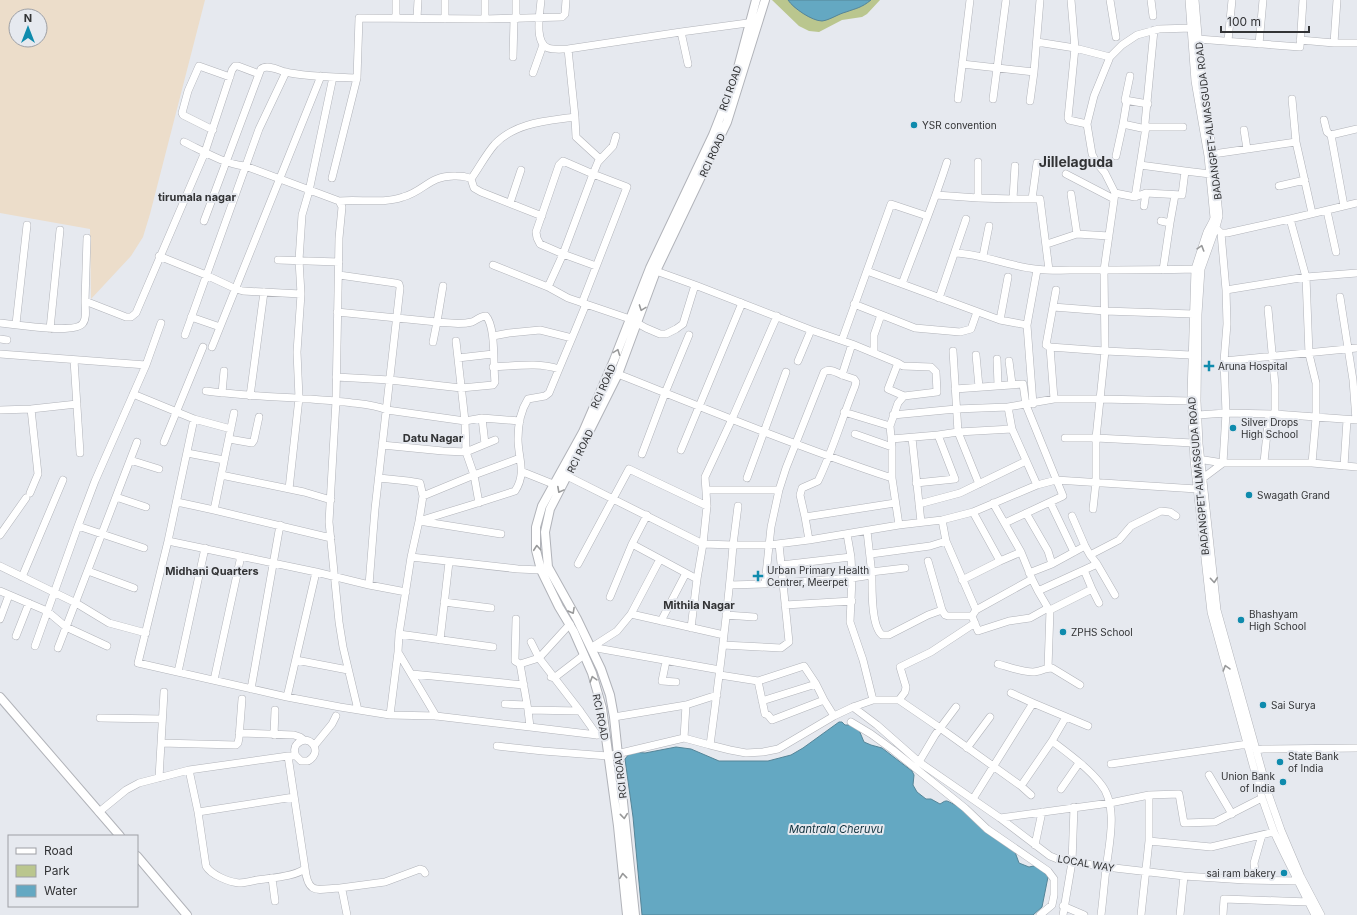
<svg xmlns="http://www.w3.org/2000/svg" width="1357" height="915" font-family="Inter,sans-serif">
<rect width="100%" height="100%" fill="#e6e9ef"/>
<!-- industrial -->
<path fill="#ecddca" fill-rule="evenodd" d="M0,0h205l-55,214 -7,23 -12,19 -40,43 -1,-70 -90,-16zM16,16h24v24h-24z"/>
<!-- green -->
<path fill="#bac68e" d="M772,0h108l-13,14 -5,3 -20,3 -23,12 -10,-1 -10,-5z"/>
<!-- water -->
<path fill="#64a8c2" stroke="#558598" d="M788,0h83c-10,8 -14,8 -25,12 -8,2 -16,8 -24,9 -10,0 -29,-13 -34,-21z
M839,722h3l3,3h7l7,5 5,12 7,3 11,3 30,23 2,4 -1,10 4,7 9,7h5l9,5c2,-1 4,-3 6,-3 1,-1 10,5 14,6l55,45 4,11 10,4 9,-2 10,12 -6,30 -9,8h-391l-9,-98 -8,-58 4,-5 4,-2 12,1 31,-6 15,2 28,12h49l23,-6 12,-7z"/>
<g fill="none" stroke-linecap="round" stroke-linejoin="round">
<!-- minor casing -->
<g stroke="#b1b3b9" stroke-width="8">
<path id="minor" d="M485,0v19
M541,0c-1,13 -7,43 7,48 6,2 13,1 20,1l113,-17
M1071,0l4,48 -7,70 1,2 18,4
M1110,0l6,37
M1151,0l2,16
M1189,0l6,81 13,75 6,62c-2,7 -6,10 -8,17l-11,34 -4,126 3,65 17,152 51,186 12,34 10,21 31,62
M1195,0l7,82 11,72 6,62 -3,11 -15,42 -3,45 -1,87 2,43 18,166 52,186 12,34 20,47 20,38
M396,18v-18
M417,18l1,-18
M445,19v-19
M516,19v-19
M1198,39l102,8 3,-47
M1300,40l34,3 3,-43
M1228,41l4,-41
M1037,42l38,6 35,9
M1334,43h23
M1259,44l4,-44
M568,49l7,68 1,20 24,22
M513,57l1,-38
M688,64l-7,-32 74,-10
M962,64l72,8 6,-72
M533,73l10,-28
M1130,76l-5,24 23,4
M958,99l12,-99
M993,99l13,-99
M1292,99l4,43 16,71
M1030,101l4,-29
M1324,120l3,12 4,3
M1123,124l4,-24
M1146,127h37
M213,130l-30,-15 -1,-2 6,-22 11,-25 31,11
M1244,130l3,19
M184,142c19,9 40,22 61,24l94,35 3,6 -3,31 -3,163 -7,121 10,100 4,25 15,63
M1213,154l83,-12
M1116,156l7,-32 23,5
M1140,165l45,6
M1066,174l48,25
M332,178l25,-100 2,-60 126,1 77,-2 3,-3 1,-14
M1279,186l26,-6
M1115,193l20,4 11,-70 -1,-4 9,-93
M1071,194l6,40
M936,195l42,3 35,1 2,-33
M1135,197l11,-4 36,2 3,-24 25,3
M978,198v-36
M1013,199h27l9,71
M1032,199l5,-36
M339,201c21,-2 44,3 64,-4 22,-6 26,-22 53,-21 6,0 10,0 15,3
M510,203l11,-33
M1144,206l2,-13
M1344,206l-13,-71 26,-6
M1327,211l9,41
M542,216l-61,-24 -7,-4 -3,-9c8,-11 15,-25 24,-35 21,-22 53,-23 80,-27
M204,221l55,-147
M1161,221l9,2 -7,47
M1170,223l5,-28
M1213,225l8,8 5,57 1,34 -3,37 2,52 -3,50
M1221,233h6l63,-14
M1047,244l30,-10 32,2
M955,253c28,1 53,13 80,16 15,2 31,1 46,1 38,0 76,0 114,-1
M159,256l47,19 30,14 7,2 58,3
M983,256l6,-30
M278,260l61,2
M493,265l55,22
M596,266l-33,-12 -23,-10 -3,-6 -1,-6 23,-67 4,-4 30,13 -30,80 -15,33 20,11 62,21 16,9 14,6h6l10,-5 7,-5 12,-39
M656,271l39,14 116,45 41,14 46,19 5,3 28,1 5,5 1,20 -33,4 -16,-7 10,-26
M867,271l133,49 27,5
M339,275l56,8 4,1 1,4 -25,221 -6,76
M902,284c15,-41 32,-81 45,-122
M1226,290l80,-13 51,-4
M1340,297l13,83 3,40
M939,298l27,-79
M85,301l2,-63
M582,303l45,-116 -34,-13 5,-12 15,-16 3,-10
M854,304l61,24 45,4 11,-3 6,-17
M1053,307l52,4 88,3
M1268,309l7,76v29
M337,312l100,10 6,-36
M191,317l29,10
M1000,320l8,-43
M0,323c14,1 76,12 83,0 4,-5 2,-15 2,-22l41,16h5l5,-4 69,-161 27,-82 3,-4h3l21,8 2,-5c6,-5 17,1 24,3 23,5 48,5 72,6
M16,324l11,-99
M50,329l10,-99
M185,335l74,-206 27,-57
M493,336l16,-3 31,-3 32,8 14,-34
M0,339l7,1
M842,340l49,-136 36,12
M212,347l109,-271
M1050,347l55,4 86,4
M953,351l5,81 21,52
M874,353v-18l7,-20
M0,354l146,11
M976,355l3,32
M458,358l35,-4
M997,359l1,26
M74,360l6,93
M798,361l13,-31
M1009,361l3,23
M1224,361l133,-13
M493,367c23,-1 45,-5 66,2l13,-31
M618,374c90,36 181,73 274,104
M336,377l54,3 71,8 32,-3 2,-3c-2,-16 1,-55 -9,-66 -6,0 -9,4 -14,6 -12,3 -23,1 -35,0l-4,20
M955,389l68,-5 3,21 37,91 -58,27
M206,391c46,6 93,6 139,11 14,2 29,2 42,8l78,11 17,-3 38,3
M222,393l2,-22
M133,394l61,25 37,10
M250,396l14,-104
M1054,399l-4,-52 -4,-2 10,-55
M1033,404l-6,-79 10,-55
M1008,407l4,22 25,56
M0,410l31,-1 46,-5
M844,412l46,14
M893,415l63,-6 52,-2 46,-8h46l91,2
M1198,415l28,-2 49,1 82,6
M482,418l3,26
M194,419l-26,122 -30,122 149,34 53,10 50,8 46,1 94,11 -2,-17 -8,-46 19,-6 31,-34
M855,434l37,13
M938,435l20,-3 54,-3
M912,438l9,84
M1065,438h31l97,5
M229,439l23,4 2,-3 5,-23
M891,439l47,-4 17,44 -39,4
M164,442l39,-95
M382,445l61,6 23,1 -1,-31 -9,-80
M681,450l61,-147
M187,453l37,7
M642,454l23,-61 24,-58
M1198,459l25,4h89l45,4
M130,460l29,9
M1264,462l5,-48
M1312,463l4,-45v-35l-7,-29 -3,-77 -16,-58 67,-16
M1344,466l3,-46
M523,472l30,12
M221,475l83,17 27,8
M567,476l136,68 30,1 5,-39
M379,478l29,3 12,2 3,13 -4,25 82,13
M747,478l39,-106
M1200,478h3l20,-15
M289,489l10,-91 -2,-46 4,-58 -2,-34 3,-45 7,-24 24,-114
M707,490h72
M30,493l8,-19 -7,-65
M423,496l51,-21 46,-17
M116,497l30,10
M177,502l37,8 117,28
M1050,502l24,50
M479,503l-5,-28 -8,-23 29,-12
M993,503l28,49 11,27 6,12
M919,504l41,-11 66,-32
M1093,509l3,-27v-44l9,-87 -1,-81 11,-77 -10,-20 -9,-11 -4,-8 -5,-30 7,-28 16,-39 12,-12 15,-10 22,-6 33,-1
M214,510l20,-97
M973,512l27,49
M1026,513l22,38 4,13
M1072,516l13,30
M805,517l-5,-22 2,-7 16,-7c15,-31 24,-63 37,-95l1,-4 -2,-3 -12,-4 10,-31
M942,520l4,21 30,69 -4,6 6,15 31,-10 21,-3 18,-10 2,2 42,-21 -8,-19 13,-6 -7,-9 29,-15 12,-14 30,-15 9,1 6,4
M899,525l-7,-47v-31l-2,-21 8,-23 6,-7
M78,526l66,22
M847,534l4,23 1,21 -2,44 13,38 10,40
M0,535l26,-37
M809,540l-4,-23 90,-14
M168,541l148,31 53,13 37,7
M632,544l65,35
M871,554l59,-8 16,-5
M411,557l107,12 23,1 4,-1
M578,564l51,-95 78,37
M1097,564l18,31
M781,565l70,-8
M0,566l76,37 33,20 37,10
M88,571l46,17
M871,572l34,-4
M1029,573l23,-9 33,-18 5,9
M872,575c0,14 -1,51 10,60h7l39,-20 14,-5 -14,-49
M22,577l41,-97
M962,580l38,-19 21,-9
M765,584l87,-6 20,-3 -5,-44
M730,585l35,-1 6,-57 8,-37 7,-22 38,-96c5,-4 12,0 18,3
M1092,589l7,14
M0,591l47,20 19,16 41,19
M610,597l22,-53 15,-29
M444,602l47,6
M785,605l67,-4
M1048,608l-10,-17 46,-21
M942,610l3,5 3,1h24
M976,610l56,-31
M631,614l93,21
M726,615l28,2
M0,619l9,-24
M516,619l-1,40v2l5,3
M661,621l25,-48
M691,628l6,-49 6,-35 4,-38 -2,-29 27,-58 45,-103
M399,634l94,13
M16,636l13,-33
M440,640l9,-78
M531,642l8,16 41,53 17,24
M723,645l58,3 8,-6 -10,-98
M35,646l43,-120 17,-45 51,-116 15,-42
M591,647l129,23
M592,647l25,-16 14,-17 29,-55
M58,648l79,-206
M296,660l52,10
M666,661l-4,20 14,1
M998,664c11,3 24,8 35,8 6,0 12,-4 19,-4l28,17
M1048,668l2,-58
M178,672l27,-124
M412,674l112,11
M720,675l38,6 46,-15 12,18 8,16 10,16
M551,677l3,1 30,-23
M214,680l27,-124
M758,681l7,33 3,1 4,5 52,-20
M251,689l29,-164
M1011,693l22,10
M287,697l29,-125
M899,700l6,-8 1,-5 -6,-20 31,-15 44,-29
M762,701l54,-17
M505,704l22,1
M853,707l24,18 42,37 81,56 50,38 10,4 46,7 78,9 61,4 53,1
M528,710l52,1
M390,715l8,-63
M436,716l-38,-64 1,-18 12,-77 8,-36 65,-20 31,-10c12,-18 3,-33 3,-52 0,-13 3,-29 10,-40l17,-3 4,-3 10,-24
M614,717l72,-12 31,-10
M100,718l62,1
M851,722l20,12 22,16 72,58 22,21 61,42 6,8v16l-2,10 -12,10
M530,727l67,8
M239,733l55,2 6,2 4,3
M274,735l1,-25
M684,738l2,-33
M1052,741c17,13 35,26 48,42 19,22 9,61 6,86 -2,16 -3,31 -5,46
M161,743l75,2 2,-2 1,-5 3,-39
M710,745l20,5 16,3 17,-1 15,-3 56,-33 19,-9 20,-7h26l41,28 81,58 31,-45 14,-24
M314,746l18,-22 4,-8
M497,746l46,5 65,5 76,-18 26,7c9,-67 18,-133 23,-200h36l40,-5 90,-15 43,-5 31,-8 64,-27 19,-5 141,9
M967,748l23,-31
M1256,750l7,-1 94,-1
M919,762l16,-27 21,-28
M1111,764l137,-20
M189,770l9,42 8,54c5,9 23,16 33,17 5,0 13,-2 18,-3 12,-2 40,-3 48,-12l-17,-112
M1209,775l23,39
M159,778l5,-86
M1021,786l10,9
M1061,789l18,-26
M973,799l60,-96 55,23
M99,812l27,-22 13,-7 50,-13 99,-14h8l5,5h7c17,-10 0,-29 -11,-17 -3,3 -3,8 -1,12
M198,812l96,-15
M1000,818l110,-15 39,-8 30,-1 5,29 31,-1 47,-24
M1149,841l62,6 63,-15
M1035,845l7,-33
M305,868c3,28 13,21 35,20l2,2 5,25
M272,878l3,23
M1256,880l-2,-17 8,-28
M340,888l45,-6 35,-13 3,1 2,3
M1063,906l21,9
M1063,915l9,-53 2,-55
M1141,915l8,-74v-46
M1180,915l4,-39
M1223,915l1,-16 85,3"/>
</g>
<!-- major casing -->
<g stroke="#b1b3b9" stroke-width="10">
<path id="major" d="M0,697l120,139
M137,856l50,59
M627,915l-9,-89 -16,-118 -10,-35 -18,-41 -15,-25 -18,-37 -5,-20v-23l6,-21 41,-74 31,-72 36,-92 63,-133 22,-56 21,-79
M635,915l-21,-198 -4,-22 -9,-26 -24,-50 -29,-52 -3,-35 5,-23 17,-33 51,-102 38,-103 71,-149 38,-122"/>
</g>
<!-- minor -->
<use href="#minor" stroke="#fff" stroke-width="7"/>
<!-- major -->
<use href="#major" stroke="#fff" stroke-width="8"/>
</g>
<!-- one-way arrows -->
<defs><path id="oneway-chevron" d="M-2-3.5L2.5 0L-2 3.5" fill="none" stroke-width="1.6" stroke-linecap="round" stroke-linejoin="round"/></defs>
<g stroke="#98999a">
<use href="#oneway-chevron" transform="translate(1201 248) rotate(-73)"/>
<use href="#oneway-chevron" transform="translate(642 308) rotate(110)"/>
<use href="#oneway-chevron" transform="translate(617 352) rotate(-69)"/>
<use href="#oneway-chevron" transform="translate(560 490) rotate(118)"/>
<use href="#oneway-chevron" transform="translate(537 548) rotate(-95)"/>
<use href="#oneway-chevron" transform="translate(1214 580) rotate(85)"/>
<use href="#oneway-chevron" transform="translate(572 611) rotate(61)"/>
<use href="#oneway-chevron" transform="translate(1226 668) rotate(-106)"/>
<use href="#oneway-chevron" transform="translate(593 679) rotate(-107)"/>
<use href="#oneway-chevron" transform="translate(624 816) rotate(84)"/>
<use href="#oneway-chevron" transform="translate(623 876) rotate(-96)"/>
</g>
<!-- markers -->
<g fill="#0f8bad" stroke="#e6e9ef" stroke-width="1.5">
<circle cx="914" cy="125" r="4"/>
<path d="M1207 360h4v4h4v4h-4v4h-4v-4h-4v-4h4z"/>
<circle cx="1233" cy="428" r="4"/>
<circle cx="1249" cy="495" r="4"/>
<path d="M756 570h4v4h4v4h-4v4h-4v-4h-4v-4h4z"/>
<circle cx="1241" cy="620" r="4"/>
<circle cx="1063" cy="632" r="4"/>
<circle cx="1263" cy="705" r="4"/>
<circle cx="1280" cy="762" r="4"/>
<circle cx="1283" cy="782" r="4"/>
<circle cx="1284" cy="873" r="4"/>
</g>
<g text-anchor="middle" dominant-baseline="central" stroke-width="4" stroke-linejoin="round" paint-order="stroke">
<!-- street labels -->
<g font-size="10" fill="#323335" stroke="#e6e9ef">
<text transform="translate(730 88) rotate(-70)">RCI ROAD</text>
<text transform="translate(1208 121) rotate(-97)">BADANGPET-ALMASGUDA ROAD</text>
<text transform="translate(712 155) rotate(-65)">RCI ROAD</text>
<text transform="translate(603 386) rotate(-66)">RCI ROAD</text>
<text transform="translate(580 451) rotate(-64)">RCI ROAD</text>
<text transform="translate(1198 476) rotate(-95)">BADANGPET-ALMASGUDA ROAD</text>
<text transform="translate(601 717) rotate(79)">RCI ROAD</text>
<text transform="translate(620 775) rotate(-97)">RCI ROAD</text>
<text transform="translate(1086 863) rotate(10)">LOCAL WAY</text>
</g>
<!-- poi labels -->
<g font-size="10" fill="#323335" stroke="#e6e9ef" text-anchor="start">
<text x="922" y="125">YSR convention</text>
<text x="1218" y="366">Aruna Hospital</text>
<text x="1241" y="422">Silver Drops<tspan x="1241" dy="12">High School</tspan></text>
<text x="1257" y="495">Swagath Grand</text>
<text x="767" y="570">Urban Primary Health<tspan x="767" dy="12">Centrer, Meerpet</tspan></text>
<text x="1249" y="614">Bhashyam<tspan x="1249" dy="12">High School</tspan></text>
<text x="1071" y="632">ZPHS School</text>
<text x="1271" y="705">Sai Surya</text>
<text x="1288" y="756">State Bank<tspan x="1288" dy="12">of India</tspan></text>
<text x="1275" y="776" text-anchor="end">Union Bank<tspan x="1275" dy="12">of India</tspan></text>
<text x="1276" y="873" text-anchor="end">sai ram bakery</text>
</g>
<!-- neighbourhood labels -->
<g font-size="11" font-weight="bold" fill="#323335" stroke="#e6e9ef">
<text x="197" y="197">tirumala nagar</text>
<text x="433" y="438">Datu Nagar</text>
<text x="212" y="571">Midhani Quarters</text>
<text x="699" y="605">Mithila Nagar</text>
</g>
<!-- water labels -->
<g font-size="11" font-style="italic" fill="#0f303c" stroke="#e6e9ef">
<text x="836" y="829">Mantrala Cheruvu</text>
</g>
<!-- district labels -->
<g font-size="14" font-weight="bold" fill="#323335" stroke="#e6e9ef">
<text x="1076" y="161">Jillelaguda</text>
</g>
</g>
<!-- legend -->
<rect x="8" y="835" width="130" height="72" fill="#e6e9ef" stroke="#9ea0a5"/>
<rect x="16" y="848" width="20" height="6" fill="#ffffff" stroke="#9ea0a5"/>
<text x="44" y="855" font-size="12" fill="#323335">Road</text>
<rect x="16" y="865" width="20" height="12" fill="#bac68e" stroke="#9ea0a5"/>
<text x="44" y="875" font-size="12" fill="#323335">Park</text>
<rect x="16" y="885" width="20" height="12" fill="#64a8c2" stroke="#9ea0a5"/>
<text x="44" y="895" font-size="12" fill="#323335">Water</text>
<!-- north arrow -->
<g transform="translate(28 28)"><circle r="19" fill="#e6e9ef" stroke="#9ea0a5"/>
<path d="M0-3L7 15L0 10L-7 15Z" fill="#0f8bad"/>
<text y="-6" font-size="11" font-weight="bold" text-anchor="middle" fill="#323335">N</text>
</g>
<!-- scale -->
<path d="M1221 26v6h88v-6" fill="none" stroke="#323335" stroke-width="2"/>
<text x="1227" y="26" font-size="12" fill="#323335" stroke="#e6e9ef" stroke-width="3" paint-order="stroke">100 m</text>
</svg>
